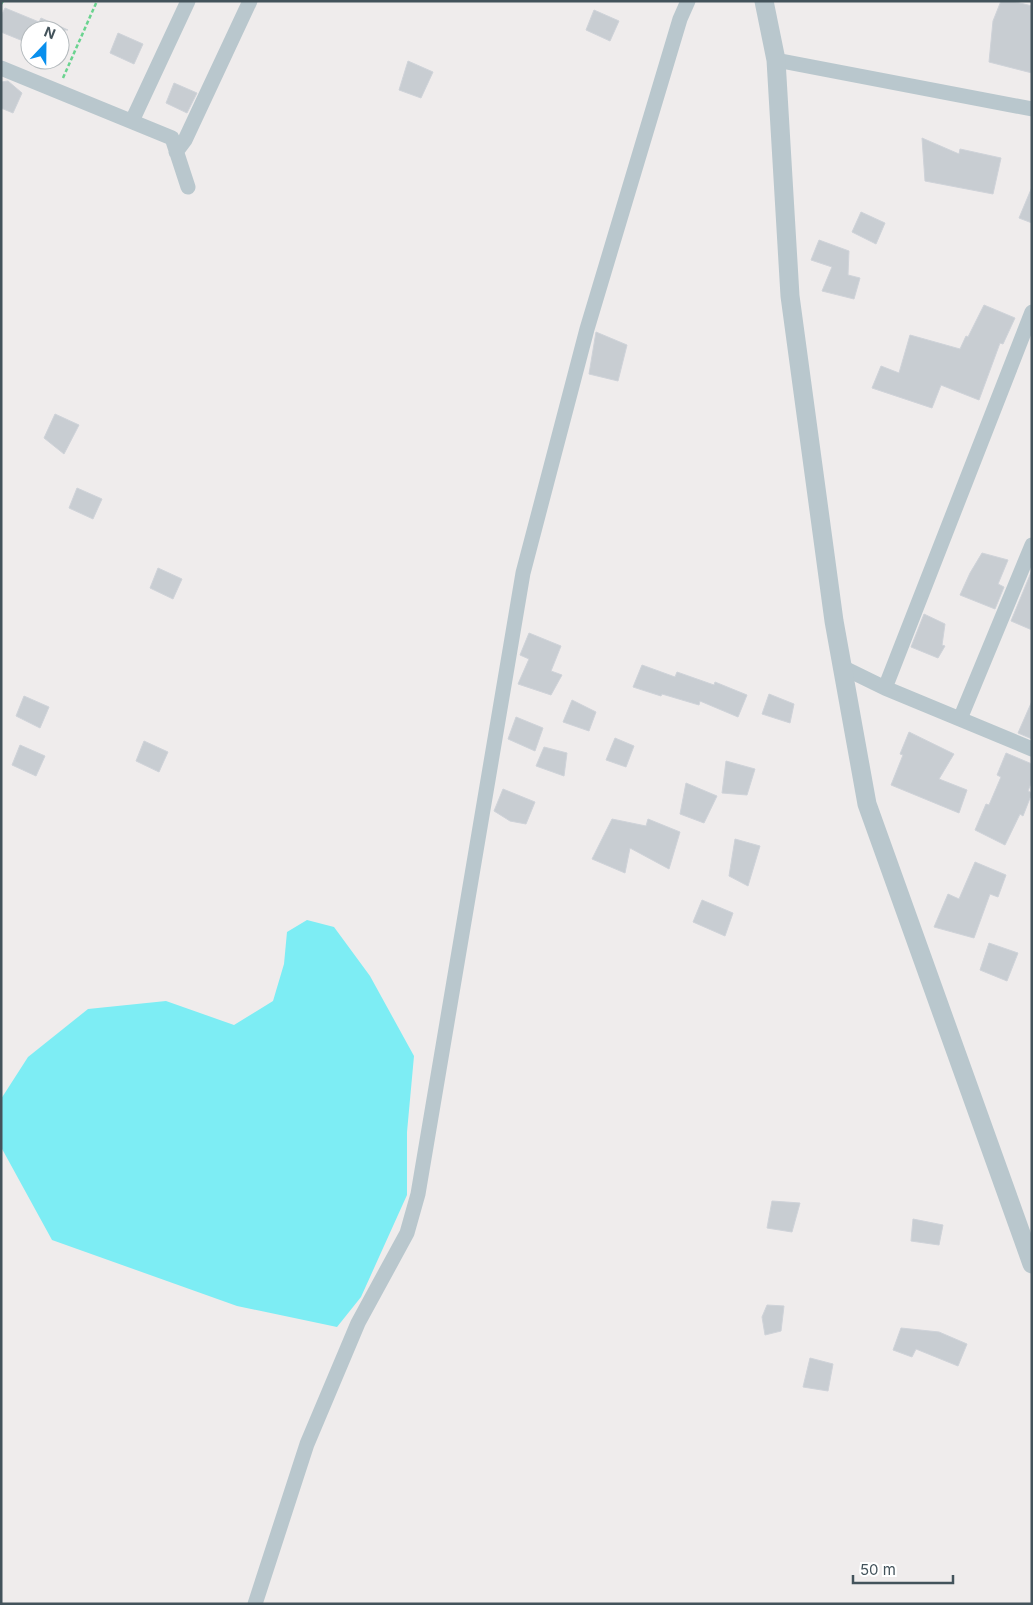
<svg xmlns="http://www.w3.org/2000/svg" width="1033" height="1605" font-family="Inter,sans-serif">
<rect width="100%" height="100%" fill="#efecec"/>
<!-- water -->
<path fill="#7dedf4" d="M307,920l27,7 36,49 44,80 -7,76v63l-46,102 -24,30 -100,-21 -185,-66 -51,-93v-48l27,-42 60,-48 78,-8 68,24 39,-24 11,-37 3,-32z"/>
<!-- building -->
<path fill="#c8cdd2" stroke="#cfd3d9" d="M1001,1h11l20,5v67l-43,-11 4,-41z
M5,8l34,14 2,-4 27,12h-38l-2,13 -27,-11v-16z
M594,10l25,11 -9,20 -24,-11z
M118,33l25,11 -9,20 -24,-11z
M408,61l25,11 -12,26 -22,-8z
M8,81l14,12 -9,20 -12,-5v-26z
M174,83l23,10 -10,20 -21,-10z
M922,138l37,16 1,-5 41,9 -8,36 -68,-13z
M1032,187v36l-13,-5z
M861,212l24,11 -9,21 -24,-12z
M819,240l30,11 -1,24 12,3 -6,21 -32,-8 10,-24 -21,-7z
M984,305l31,13 -12,26 -3,-1 -21,57 -38,-15 -9,23 -60,-20 9,-22 18,7 11,-38 50,14 6,-13 2,1z
M596,332l31,13 -9,36 -29,-7z
M55,414l24,11 -15,29 -20,-16z
M77,488l25,11 -9,20 -24,-11z
M982,553l26,7 -10,24 6,3 -9,22 -35,-14 10,-22z
M158,568l24,11 -9,20 -23,-11z
M1032,570v60l-21,-9z
M924,614l21,10 -3,21 3,1 -7,12 -27,-11z
M529,633l32,13 -10,25 11,4 -11,20 -33,-11 11,-25 -9,-4z
M642,665l33,12 2,-5 37,13 1,-3 32,13 -9,22 -38,-16 -1,4 -37,-11 -1,2 -28,-9z
M769,694l25,10 -4,19 -28,-9z
M24,696l25,11 -9,21 -24,-12z
M572,700l24,12 -7,19 -26,-9z
M1032,701v38l-14,-6z
M516,717l27,11 -8,23 -27,-12z
M909,732l45,22 -15,25 28,11 -8,23 -68,-28 12,-30 -3,-1z
M615,738l19,8 -8,21 -20,-7z
M144,741l24,11 -9,20 -23,-11z
M20,745l25,11 -9,20 -24,-11z
M544,747l23,6 -3,23 -28,-10z
M1006,753l26,11v17l-4,10 4,2 -9,23 -3,-2 -15,31 -30,-15 11,-26 3,1 12,-28 -4,-2z
M726,761l29,8 -8,26 -25,-2z
M686,783l31,13 -13,27 -24,-9z
M503,789l32,13 -9,22 -16,-3 -16,-10z
M612,819l34,7 2,-7 32,13 -11,37 -39,-21 -5,25 -33,-14z
M735,839l25,7 -12,40 -19,-10z
M975,862l31,13 -8,22 -8,-3 -16,44 -40,-11 14,-33 11,5z
M702,900l31,13 -8,23 -32,-14z
M989,943l29,10 -11,28 -27,-11z
M772,1201l28,2 -8,29 -25,-4z
M913,1219l30,6 -4,20 -28,-4z
M767,1305l17,1 -3,25 -16,4 -3,-18z
M901,1328l38,4 28,12 -9,22 -42,-17 -4,8 -19,-7z
M810,1358l23,6 -5,27 -25,-4z"/>
<g fill="none" stroke-linecap="round" stroke-linejoin="round">
<!-- path -->
<path stroke="#6ad38f" stroke-width="2.5" stroke-dasharray="4 2.5" stroke-linecap="butt" d="M1,4l2,-3
M63,78l34,-77"/>
<!-- minor -->
<path stroke="#b9c7cd" stroke-width="15" d="M776,60l256,49
M1,68l171,70 16,49
M132,121l56,-120
M176,152l9,-12 65,-139
M842,667l43,21 147,61
M885,688l147,-376
M960,719l72,-174
M255,1604l52,-160 51,-121 49,-90 11,-39 105,-621 64,-244 93,-310 8,-18"/>
<!-- tertiary -->
<path stroke="#b9c7cd" stroke-width="19" d="M764,1l12,59 14,236 44,325 33,183 165,460"/>
</g>
<!-- border -->
<rect width="1033" height="1605" fill="none" stroke="#43535b" stroke-width="5"/>
<!-- north arrow -->
<g transform="translate(45 45) rotate(22)"><circle r="24" fill="#ffffff" stroke="#b4babd"/>
<path d="M0-4L9 19L0 12L-9 19Z" fill="#088fed"/>
<text y="-8" font-size="14" font-weight="bold" text-anchor="middle" fill="#43535b">N</text>
</g>
<!-- scale -->
<path d="M853 1575v8h100v-8" fill="none" stroke="#43535b" stroke-width="2.5"/>
<text x="860" y="1575" font-size="15" fill="#43535b" stroke="#ffffff" stroke-width="4" paint-order="stroke">50 m</text>
</svg>
